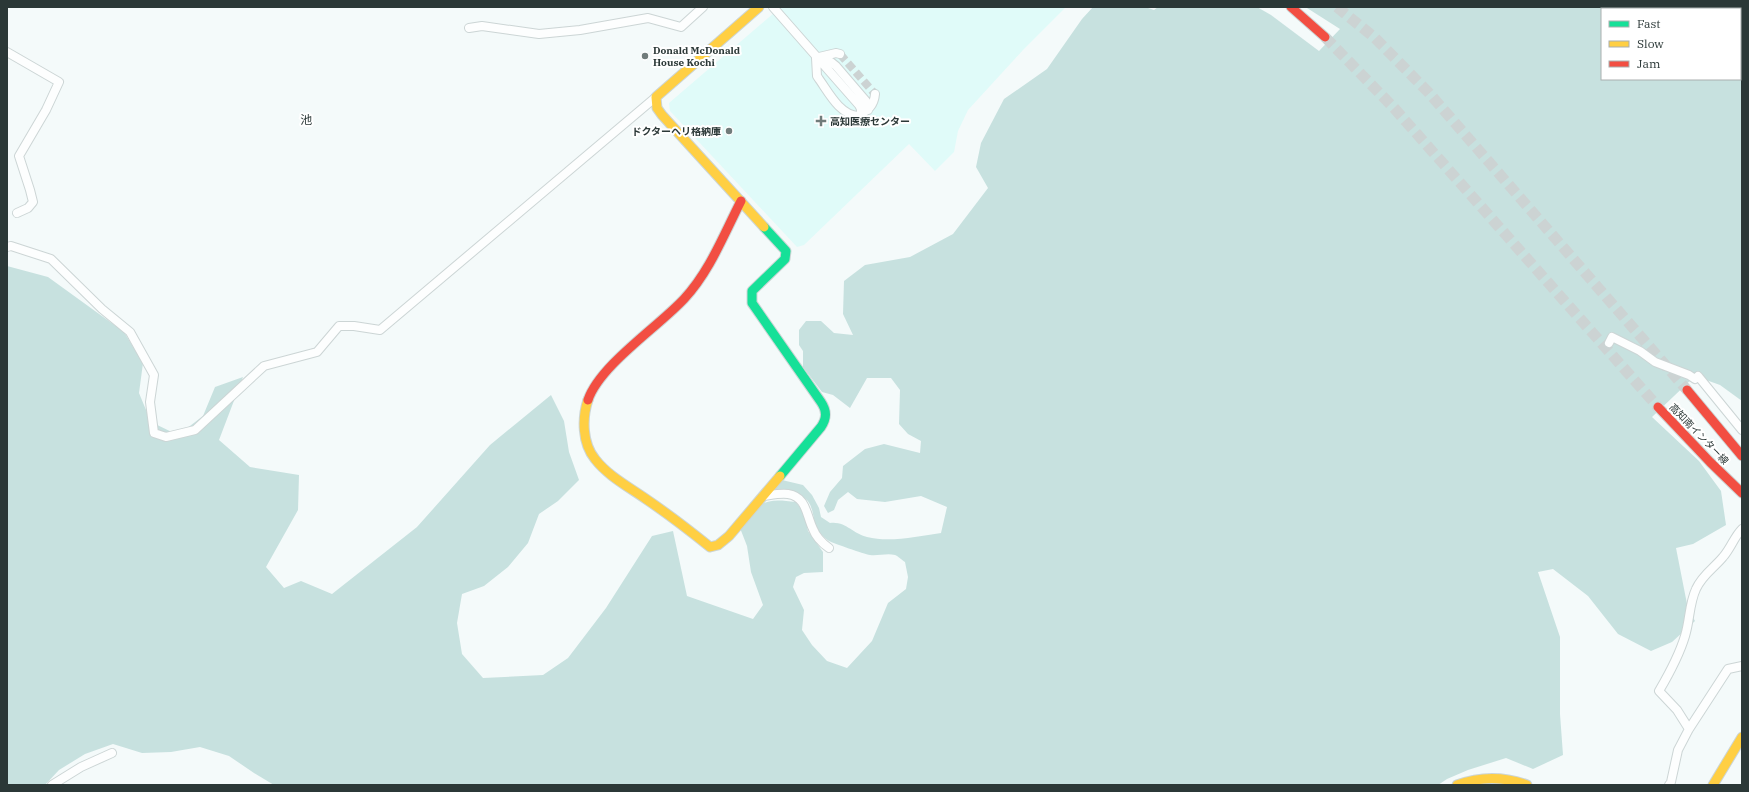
<svg xmlns="http://www.w3.org/2000/svg" width="1749" height="792" font-family="'IBM Plex Serif','Noto Sans JP',serif">
<rect width="100%" height="100%" fill="#f4fafa"/>
<!-- built -->
<path fill="#e0fbf9" d="M781,7h285l-43,43 -55,60 -10,21 -4,21 -19,19 -26,-27 -105,101 -7,2 -127,-136 -1,-8z"/>
<!-- forest -->
<path fill="#c7e1df" fill-rule="evenodd" d="M1093,7h52l9,3 4,-3h99l14,8 48,36 21,-22 -33,-21v-1h435v394l-22,-16 -25,-9 -43,41 47,44 22,30 5,34 -33,19 -17,4 12,61 7,12 -23,21 -21,9 -33,-17 -30,-38 -35,-27 -15,3 22,65v77l3,41 -30,14 -27,-11 -38,12 -21,9 -9,6h-1164l-20,-12 -25,-17 -29,-9 -29,5 -29,1 -29,-9 -28,10 -26,16 -14,15h-38v-519l41,11 76,55 19,31 -4,30 12,29 27,13 25,-19 12,-29 28,-10 -24,63 31,27 49,8 -1,35 -32,57 18,21 17,-7 31,13 85,-67 73,-82 61,-50 13,26 5,31 10,28 -21,21 -19,13 -11,29 -20,24 -24,19 -22,8 -5,29 5,31 21,24 60,-3 25,-17 38,-50 46,-72 21,-5 14,65 66,23 10,-14 -12,-33 -4,-26 -7,-18c20,-25 22,-31 56,-26l8,11 4,18 15,21v20l-19,1 -8,4 -3,10 11,23 -2,20 10,15 15,16 20,7 25,-27 16,-38 18,-14 2,-12 -3,-15c-3,-2 -7,-6 -10,-7 -8,-2 -17,1 -25,0 -6,-1 -37,-12 -41,-14 -30,-19 3,-48 -55,-50l8,-11 21,5 9,10 7,13 2,9 9,6c16,-2 23,11 37,14 23,6 51,-1 74,-4l6,-26 -26,-11 -36,6 -28,-3 -9,-7 -10,8 -4,10 -6,3 -4,-7 6,-14 12,-14 1,-12 22,-17 19,-5 36,9 1,-12 -13,-7 -9,-10 1,-34 -9,-12h-24l-17,30 -17,-13 -11,-3 -19,-25v-16l-4,-6v-15l7,-9h15l13,12 19,2 -10,-21 1,-33 21,-16 45,-8 43,-23 35,-46 -12,-21 5,-24 23,-44 43,-30 35,-50zM1602,9h138v70h-138z"/>
<g fill="none" stroke-linecap="round" stroke-linejoin="round">
<!-- street-tunnel -->
<path stroke="#ccd3d3" stroke-width="8" stroke-dasharray="8 4" stroke-linecap="butt" d="M840,54l35,40"/>
<!-- secondary-tunnel -->
<path stroke="#ccd3d3" stroke-width="11" stroke-dasharray="11 5.5" stroke-linecap="butt" d="M1337,7l38,31 54,55 258,297
M1325,37l69,71 264,299"/>
<!-- street casing -->
<g stroke="#ccd5d5" stroke-width="10">
<path id="street" d="M773,7l86,98 2,4v6
M469,28l13,-2 57,8 41,-4 68,-12 33,9 22,-20
M7,52l52,30 -13,28 -27,46 11,34 3,12 -5,6 -11,5
M819,57l17,-4 4,1
M816,58l1,18 2,3c10,14 21,36 39,37 10,-6 16,-10 17,-22
M817,58l14,4 5,4 30,35 2,9
M7,247l4,-1 40,13 51,50 28,23 24,43 -4,27 4,31 12,4 29,-7 69,-64 53,-14 22,-26h15l26,4 276,-233
M1609,343l3,-6 28,14 15,11 34,13 6,4 3,-3 44,54
M763,496c8,-1 17,-3 25,-2 19,3 18,21 25,35 3,8 9,14 16,19
M1689,729l-12,-19 -18,-19c10,-17 20,-35 26,-55 5,-16 4,-32 11,-47 6,-14 18,-21 27,-32 8,-9 11,-20 19,-28
M52,785l29,-18 31,-14
M1669,785l2,-3 7,-32 11,-21 39,-60 14,-3"/>
</g>
<!-- fast casing -->
<g stroke="#ccd5d5" stroke-width="11">
<path id="fast" d="M764,227l22,24 -1,8 -33,32v12l69,99c6,9 6,16 0,25l-41,49"/>
</g>
<!-- slow casing -->
<g stroke="#ccd5d5" stroke-width="11">
<path id="slow" d="M759,7l-103,90 1,11 5,7 102,112
M588,400c-6,18 -6,43 7,59 13,17 34,28 51,40 22,15 43,31 64,48l8,-2 11,-9 51,-60
M1457,785c24,-9 46,-9 70,0
M1713,785l29,-48"/>
</g>
<!-- jam casing -->
<g stroke="#ccd5d5" stroke-width="11">
<path id="jam" d="M1291,7l34,30
M1687,390l55,66
M588,400c12,-35 70,-73 96,-101 26,-28 40,-65 57,-98
M1658,407l52,55 32,31"/>
</g>
<!-- street -->
<use href="#street" stroke="#fdfefe" stroke-width="8"/>
<!-- fast -->
<use href="#fast" stroke="#16e098" stroke-width="9"/>
<!-- slow -->
<use href="#slow" stroke="#ffcf43" stroke-width="9"/>
<!-- jam -->
<use href="#jam" stroke="#f24e42" stroke-width="9"/>
</g>
<!-- markers -->
<g fill="#717c7b" stroke="#fff" stroke-width="1.5">
<circle cx="645" cy="56" r="4"/>
<path d="M819 115h4v4h4v4h-4v4h-4v-4h-4v-4h4z"/>
<circle cx="729" cy="131" r="4"/>
</g>
<g text-anchor="middle" dominant-baseline="central" stroke-width="4" stroke-linejoin="round" paint-order="stroke">
<!-- poi labels -->
<g font-size="10" font-weight="bold" fill="#2b3837" stroke="#fff" text-anchor="start">
<text x="653" y="50">Donald McDonald<tspan x="653" dy="12">House Kochi</tspan></text>
<text x="830" y="121">高知医療センター</text>
<text x="721" y="131" text-anchor="end">ドクターヘリ格納庫</text>
</g>
<!-- street labels -->
<g font-size="10" fill="#2b3837" stroke="#fff">
<text transform="translate(1699 434) rotate(46)">高知南インター線</text>
</g>
<!-- quarter labels -->
<g font-size="12" fill="#2b3837" stroke="#fff">
<text x="306" y="119">池</text>
</g>
</g>
<!-- border -->
<rect width="1749" height="792" fill="none" stroke="#2b3837" stroke-width="16"/>
<!-- legend -->
<rect x="1601" y="8" width="140" height="72" fill="#ffffff" stroke="#aaafaf"/>
<rect x="1609" y="21" width="20" height="6" fill="#16e098" stroke="#aaafaf"/>
<text x="1637" y="28" font-size="12" fill="#2b3837">Fast</text>
<rect x="1609" y="41" width="20" height="6" fill="#ffcf43" stroke="#aaafaf"/>
<text x="1637" y="48" font-size="12" fill="#2b3837">Slow</text>
<rect x="1609" y="61" width="20" height="6" fill="#f24e42" stroke="#aaafaf"/>
<text x="1637" y="68" font-size="12" fill="#2b3837">Jam</text>
</svg>
